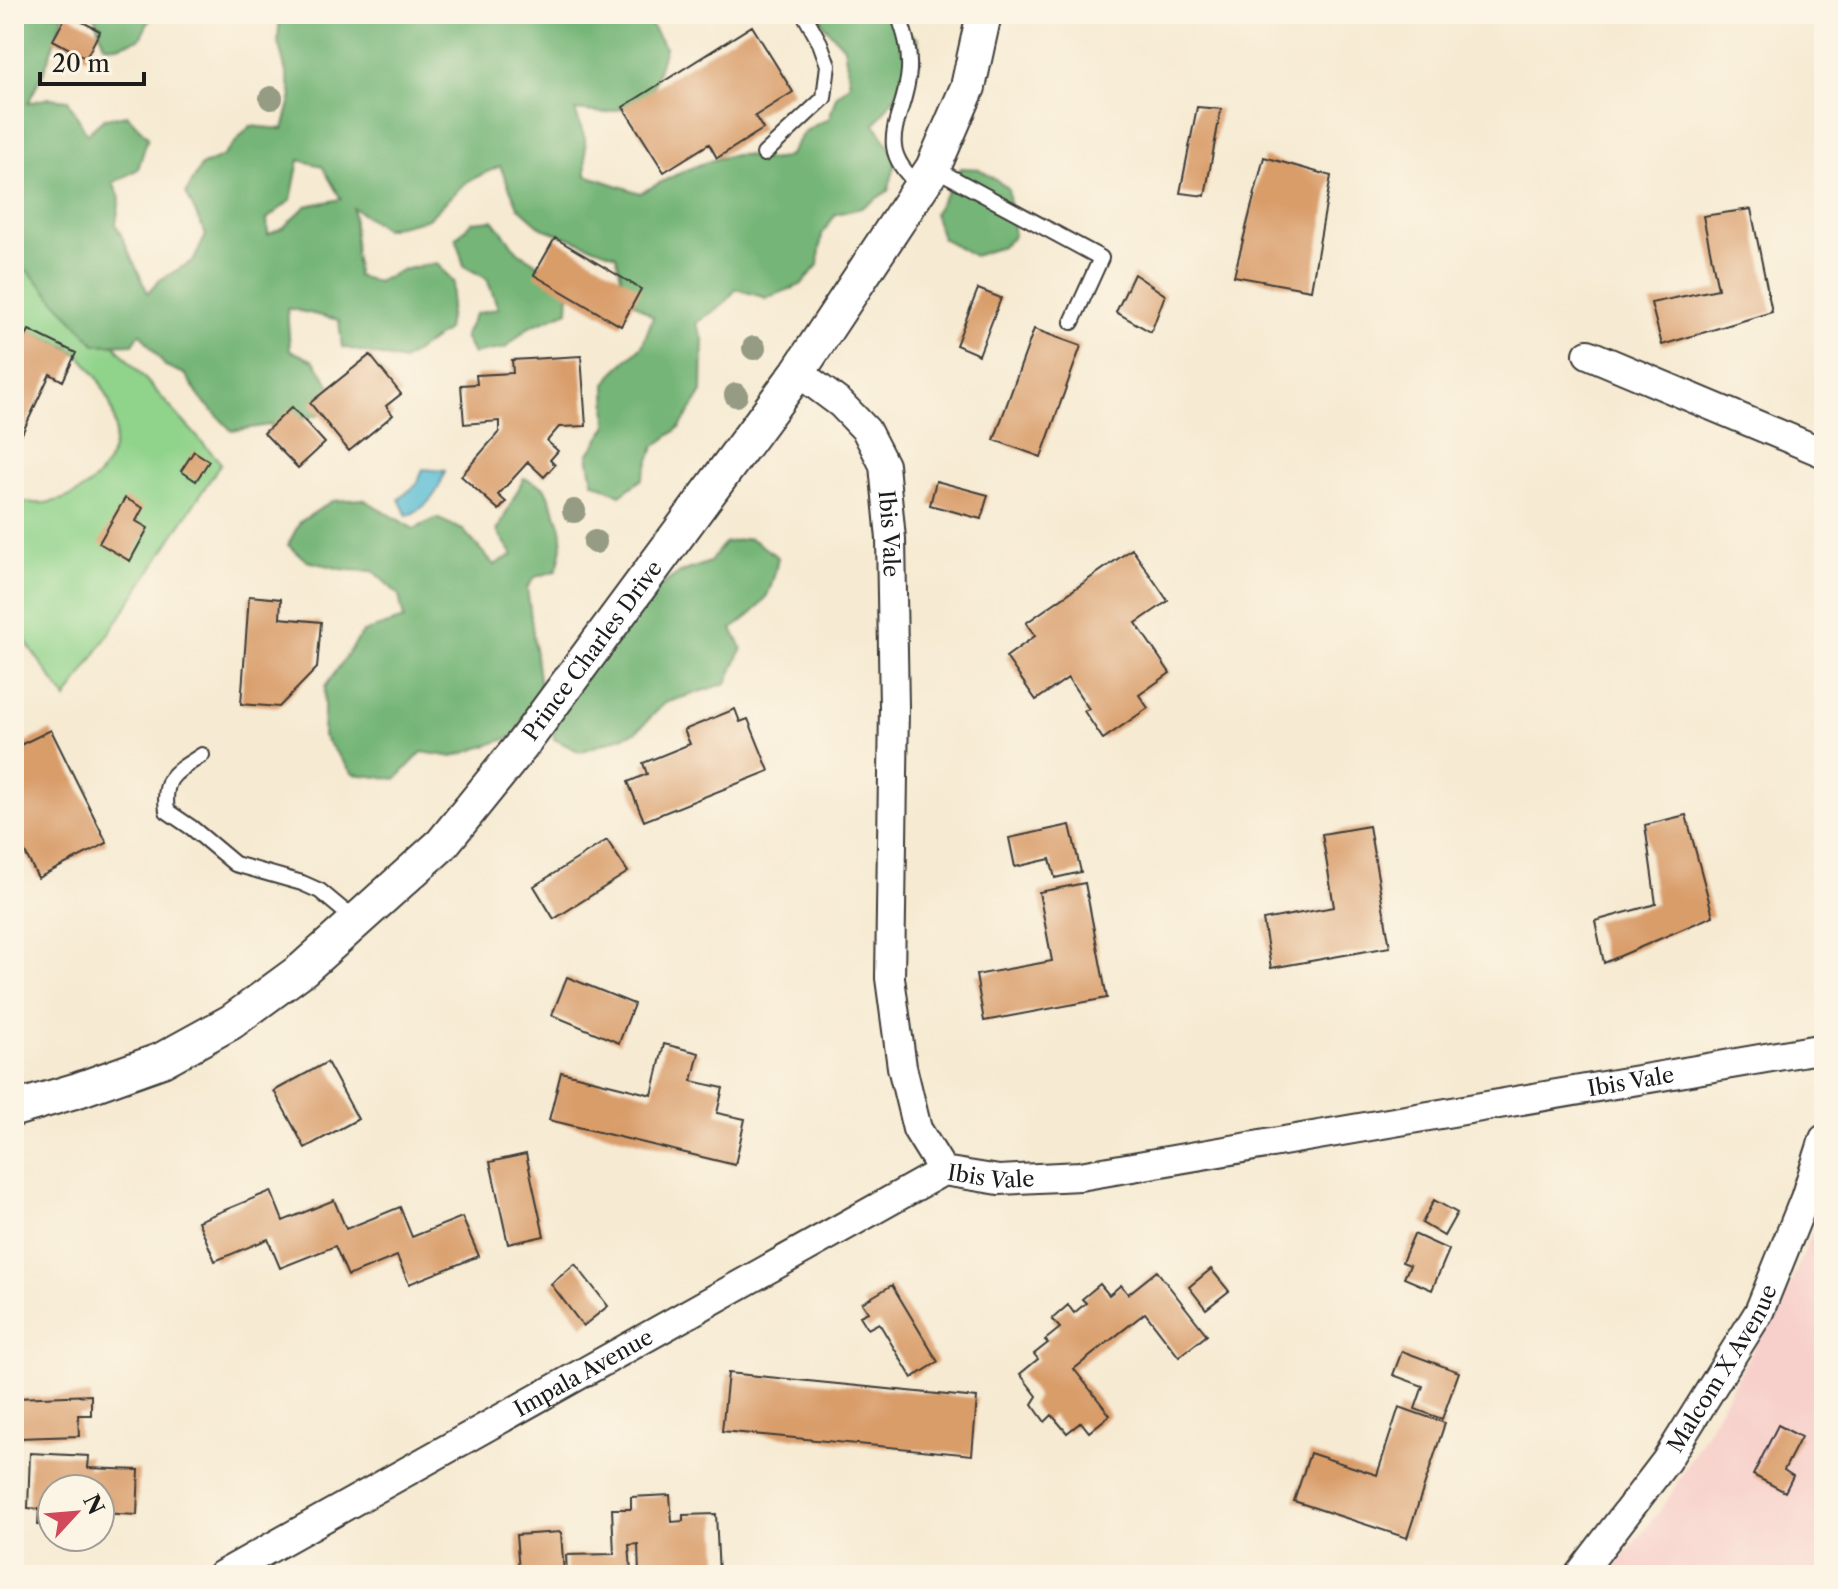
<svg xmlns="http://www.w3.org/2000/svg" width="1838" height="1589" font-family="'Libre Caslon Text',serif">
<rect width="100%" height="100%" fill="#fcf5e5"/>
<filter id="ink" filterUnits="userSpaceOnUse"><feTurbulence type="fractalNoise" baseFrequency=".0125" numOctaves="2"/><feDisplacementMap in="SourceGraphic" scale="16" xChannelSelector="R" yChannelSelector="G"/><feConvolveMatrix kernelMatrix="1 2 1 2 8 2 1 2 1" color-interpolation-filters="sRGB"/></filter>
<filter id="wash" filterUnits="userSpaceOnUse"><feTurbulence type="fractalNoise" baseFrequency=".006" numOctaves="4" result="noise"/><feDisplacementMap in="SourceGraphic" scale="32" xChannelSelector="R" yChannelSelector="G"/><feGaussianBlur stdDeviation="1.8" result="paint"/><feColorMatrix in="noise" values="0 0 0 0 0 0 0 0 0 0 0 0 0 0 0 0 0 1.4 0 .05"/><feComposite in="paint" operator="in"/></filter>
<g filter="url(#wash)">
<rect width="100%" height="100%" fill="#f6ead2"/>
<!-- built -->
<path fill="#f7d0cb" d="M1824,1206v369h-216l57,-71 125,-219z"/>
<!-- green -->
<path fill="#90d38b" stroke="#567854" stroke-width="2" d="M14,234l207,229 -155,236 -52,-74v-125c51,15 110,-24 100,-81 -4,-24 -19,-47 -35,-64 -12,-11 -35,-17 -50,-24l-5,10 -10,-4z"/>
<!-- forest -->
<path fill="#74b577" stroke="#48684a" stroke-width="2" fill-rule="evenodd" d="M14,14h50l-20,57 -16,32 21,-5 19,2 19,34 17,-15 23,-4 21,22 -10,32 -25,14 7,15 -4,26 32,69 12,-13 34,-20 12,-25 -20,-42 15,-27 22,-10 27,-30 33,3 9,-33 -14,-55 2,-27h327l-1,6h42l17,28 -16,54 -44,11 -30,-3 10,29 1,36 54,18c30,-15 61,-33 95,-38 23,-3 27,12 55,0 10,-22 18,-28 39,-36l7,-23 14,-12 -6,-37 -21,-23 -2,-10h69l-1,5 29,20 2,23 -45,62 22,35 -9,32 -27,17 -25,6 -14,20 -4,31 -17,20 -35,13 -30,-9 -13,16 -27,18 7,16 -1,53 -22,35 -26,20 -12,32 -22,16 -27,-13 -5,-27 19,-28 -1,-43 8,-12 28,-26 11,-29 -27,-20 -10,-42 -74,-27 -24,-21 -18,-41 -34,16 -38,37 -43,10 -32,-21 4,68 20,6 25,-12 35,-7 17,20 -7,47 -44,31 -61,-14 -3,-27 -52,-12 3,42 24,11 24,36 -6,14 -38,10 -62,10 -31,-32 -16,-25 -20,-8 -25,-33 -7,11 -37,1 -68,-74 -14,-5zM299,160l23,6 19,33 -35,7 -22,21 -16,8 -1,-16 24,-19z
M94,14h68l-12,5 -10,20 -23,7 -13,-1z
M961,168l18,1 29,19 6,48 -13,11 -27,9 -32,-18 -8,-25z
M493,220l25,32 51,32 -1,27 -39,16 -24,21 -32,6 -9,-17 11,-23 23,-6 -11,-29 -23,-13 -8,-28 16,-16z
M524,478l20,9c16,34 25,48 12,84l-21,6 -8,11 14,106 -26,42 -62,21 -31,-5 -26,27 -43,-5 -30,-38 2,-49 38,-55 41,-13 -5,-24 -26,-24 -27,-1 -39,-9 -19,-16 12,-23 32,-21 31,-2 51,30 23,-11 26,12 31,35 19,-10 -16,-24z
M750,538l28,19c-7,41 -13,47 -46,72l10,19 -15,35 -62,20 -29,29 -56,20 -26,-13 -5,-56 93,-84 37,-26 31,-11 14,-19z"/>
<!-- water -->
<path fill="#56bcd4" stroke="#396c78" stroke-width="2" d="M423,469l22,2c-7,23 -16,35 -38,45l-8,-17 18,-15z"/>
<g id="blocks">
<!-- building -->
<path fill="#d99d6b" d="M67,14l33,17 -14,27 -33,-18z
M752,26l41,66 -38,24 8,13 -46,29 -8,-14 -45,28 -41,-65z
M1197,107l24,2 -16,87 -25,-3z
M1264,157l67,19 -20,114 -77,-14z
M1751,209l21,103 -110,33 -11,-42 67,-14 -15,-73z
M555,238l86,51 -20,37 -87,-51z
M1134,274l31,21 -14,37 -35,-20z
M978,289l23,9 -22,57 -23,-10z
M1034,329l47,17 -40,111 -47,-17z
M29,330l47,23 -13,28 -13,-7 -31,66 -5,-3v-100l10,4z
M370,355l31,39 -15,12 7,9 -44,36 -39,-48z
M581,356l5,70 -27,1 -12,14 11,10 -8,9 5,5 -11,12 -16,-15 -30,33 8,7 -7,8 -38,-34 38,-44v-11l-35,3 -3,-39 16,-1 -1,-9 37,-2 -1,-13z
M292,407l33,36 -27,25 -34,-35z
M194,451l15,10 -13,20 -15,-10z
M936,481l52,14 -7,24 -51,-14z
M125,498l18,10 -7,13 12,7 -18,33 -31,-18z
M1132,549l36,52 -32,22 34,50 -31,22 9,13 -45,31 -19,-28 5,-2 -21,-31 -32,22 -30,-43 29,-21 -9,-13z
M249,596l32,3 -1,19 41,4 -4,46 -38,39 -38,-3z
M735,709l5,13 8,-3 21,52 -125,50 -16,-39 19,-8 -4,-11 47,-19 -6,-14z
M51,730l56,113 -69,35 -24,-47v-83z
M1686,815l27,101 -109,47 -9,-42 61,-17 -11,-79z
M1070,825l11,47 -26,6 -5,-19 -35,8 -6,-29z
M1369,826l21,121 -119,21 -8,-48 71,-13 -12,-73z
M607,840l21,32 -74,47 -20,-33z
M1085,883l22,115 -123,23 -8,-46 76,-14 -13,-69z
M567,977l67,27 -15,39 -67,-28z
M664,1044l35,9 -7,28 31,7 -6,25 28,6 -10,46 -186,-45 12,-48 91,23z
M327,1062l31,57 -53,29 -31,-57z
M526,1154l18,82 -36,8 -18,-82z
M271,1191l12,30 51,-21 12,29 54,-22 12,30 50,-20 17,39 -70,28 -12,-28 -49,20 -13,-30 -55,22 -12,-29 -53,22 -17,-40z
M1434,1200l23,13 -13,23 -22,-13z
M1414,1234l35,16 -17,40 -28,-12 6,-13 -8,-3z
M575,1264l33,42 -25,20 -32,-42z
M1211,1269l18,22 -23,18 -17,-22z
M1157,1271l50,64 -28,22 -34,-44 -71,56 36,46 -21,17 -8,-10 -14,11 -15,-18 -7,7 -13,-18 5,-8 -17,-22 18,-15 -4,-5 14,-11 -3,-3 15,-12 -8,-9 16,-14 6,8 12,-10 -4,-4 18,-15 9,11 12,-10 7,9z
M892,1285l46,77 -26,16 -33,-55 -11,6 -8,-13 8,-4 -6,-9z
M1402,1351l57,21 -17,47 -27,-10 8,-23 -30,-11z
M728,1373l249,25 -5,57 -250,-24z
M91,1395v20h-13l1,21 -61,2 -1,-40z
M1399,1407l46,16 -38,115 -113,-37 16,-48 67,22z
M1778,1425l23,12 -17,33 9,6 -8,16 -32,-17z
M30,1453l59,3 -1,12 51,2 -2,45 -37,-2v-24h-48v37l-14,-1 1,-16 -11,-1z
M670,1495l2,27 11,-1v-6l33,-1 3,61h-80l-1,-31 -9,1 2,25h-14l1,5h-51l-1,-20 48,-1 -2,-45h19v-12z
M561,1532l3,43h-64v-3l19,-2 -3,-35z"/>
</g>
</g>
<g filter="url(#ink)">
<use href="#blocks" fill-opacity="0" stroke="#3d3b37" stroke-width="2"/>
<g fill="none" stroke-linecap="round" stroke-linejoin="round">
<!-- service casing -->
<g stroke="#3d3b37" stroke-width="18">
<path id="service" d="M898,14c7,19 12,36 11,56 -3,49 -39,74 11,116
M764,154l60,-56 4,-33 -8,-22 -16,-29
M934,168l167,90 -29,64
M202,755c-26,17 -40,21 -35,56l25,17 43,36 67,19 18,8 36,30"/>
</g>
<!-- minor casing -->
<g stroke="#3d3b37" stroke-width="32">
<g id="minor">
<path d="M1588,354l236,99"/>
<path id="s1" d="M798,372l43,32 25,26 18,35 7,74 3,168 -4,271 12,89 15,62 26,42 56,9 81,-4 744,-128"/>
<path id="s2" d="M222,1575l721,-404"/>
<path id="s3" d="M1579,1575l87,-114 93,-149 46,-114 19,-59"/>
</g>
</g>
<!-- tertiary casing -->
<g stroke="#3d3b37" stroke-width="38">
<g id="tertiary">
<path id="s4" d="M14,1109l64,-19 84,-30 69,-38 72,-53 139,-125 80,-99 276,-373 135,-204 35,-81 16,-73"/>
</g>
</g>
<!-- service -->
<use href="#service" stroke="#fff" stroke-width="14"/>
<!-- minor -->
<use href="#minor" stroke="#fff" stroke-width="28"/>
<!-- tertiary -->
<use href="#tertiary" stroke="#fff" stroke-width="34"/>
</g>
<!-- trees -->
<g fill="#959c83">
<circle cx="271" cy="98" r="12"/>
<circle cx="754" cy="348" r="12"/>
<circle cx="736" cy="395" r="12"/>
<circle cx="574" cy="511" r="12"/>
<circle cx="595" cy="542" r="12"/>
</g>
</g>
<g text-anchor="middle" dominant-baseline="central" stroke-width="6" stroke-linejoin="round" paint-order="stroke">
<!-- street labels -->
<g font-size="22" fill="#1c1c1c" stroke="#fcf5e5">
<text stroke="none"><textPath href="#s1" startOffset="198">Ibis Vale</textPath></text>
<text stroke="none"><textPath href="#s4" startOffset="756">Prince Charles Drive</textPath></text>
<text stroke="none"><textPath href="#s1" startOffset="1542">Ibis Vale</textPath></text>
<text stroke="none"><textPath href="#s1" startOffset="894">Ibis Vale</textPath></text>
<text stroke="none"><textPath href="#s3" startOffset="252">Malcom X Avenue</textPath></text>
<text stroke="none"><textPath href="#s2" startOffset="414">Impala Avenue</textPath></text>
</g>
</g>
<!-- margin -->
<rect width="1838" height="1589" fill="none" stroke="#fcf5e5" stroke-width="48"/>
<!-- north arrow -->
<g transform="translate(76 1513) rotate(64)"><circle r="38" fill="#fcf5e5" stroke="#a29e95" stroke-width="2"/>
<path d="M0-6L14 30L0 20L-14 30Z" fill="#d1495b"/>
<text y="-12" font-size="22" font-weight="bold" text-anchor="middle" fill="#1c1c1c">N</text>
</g>
<!-- scale -->
<path d="M40 72v12h104v-12" fill="none" stroke="#1c1c1c" stroke-width="4"/>
<text x="52" y="72" font-size="24" fill="#1c1c1c" stroke="#fcf5e5" stroke-width="6" paint-order="stroke">20 m</text>
</svg>
